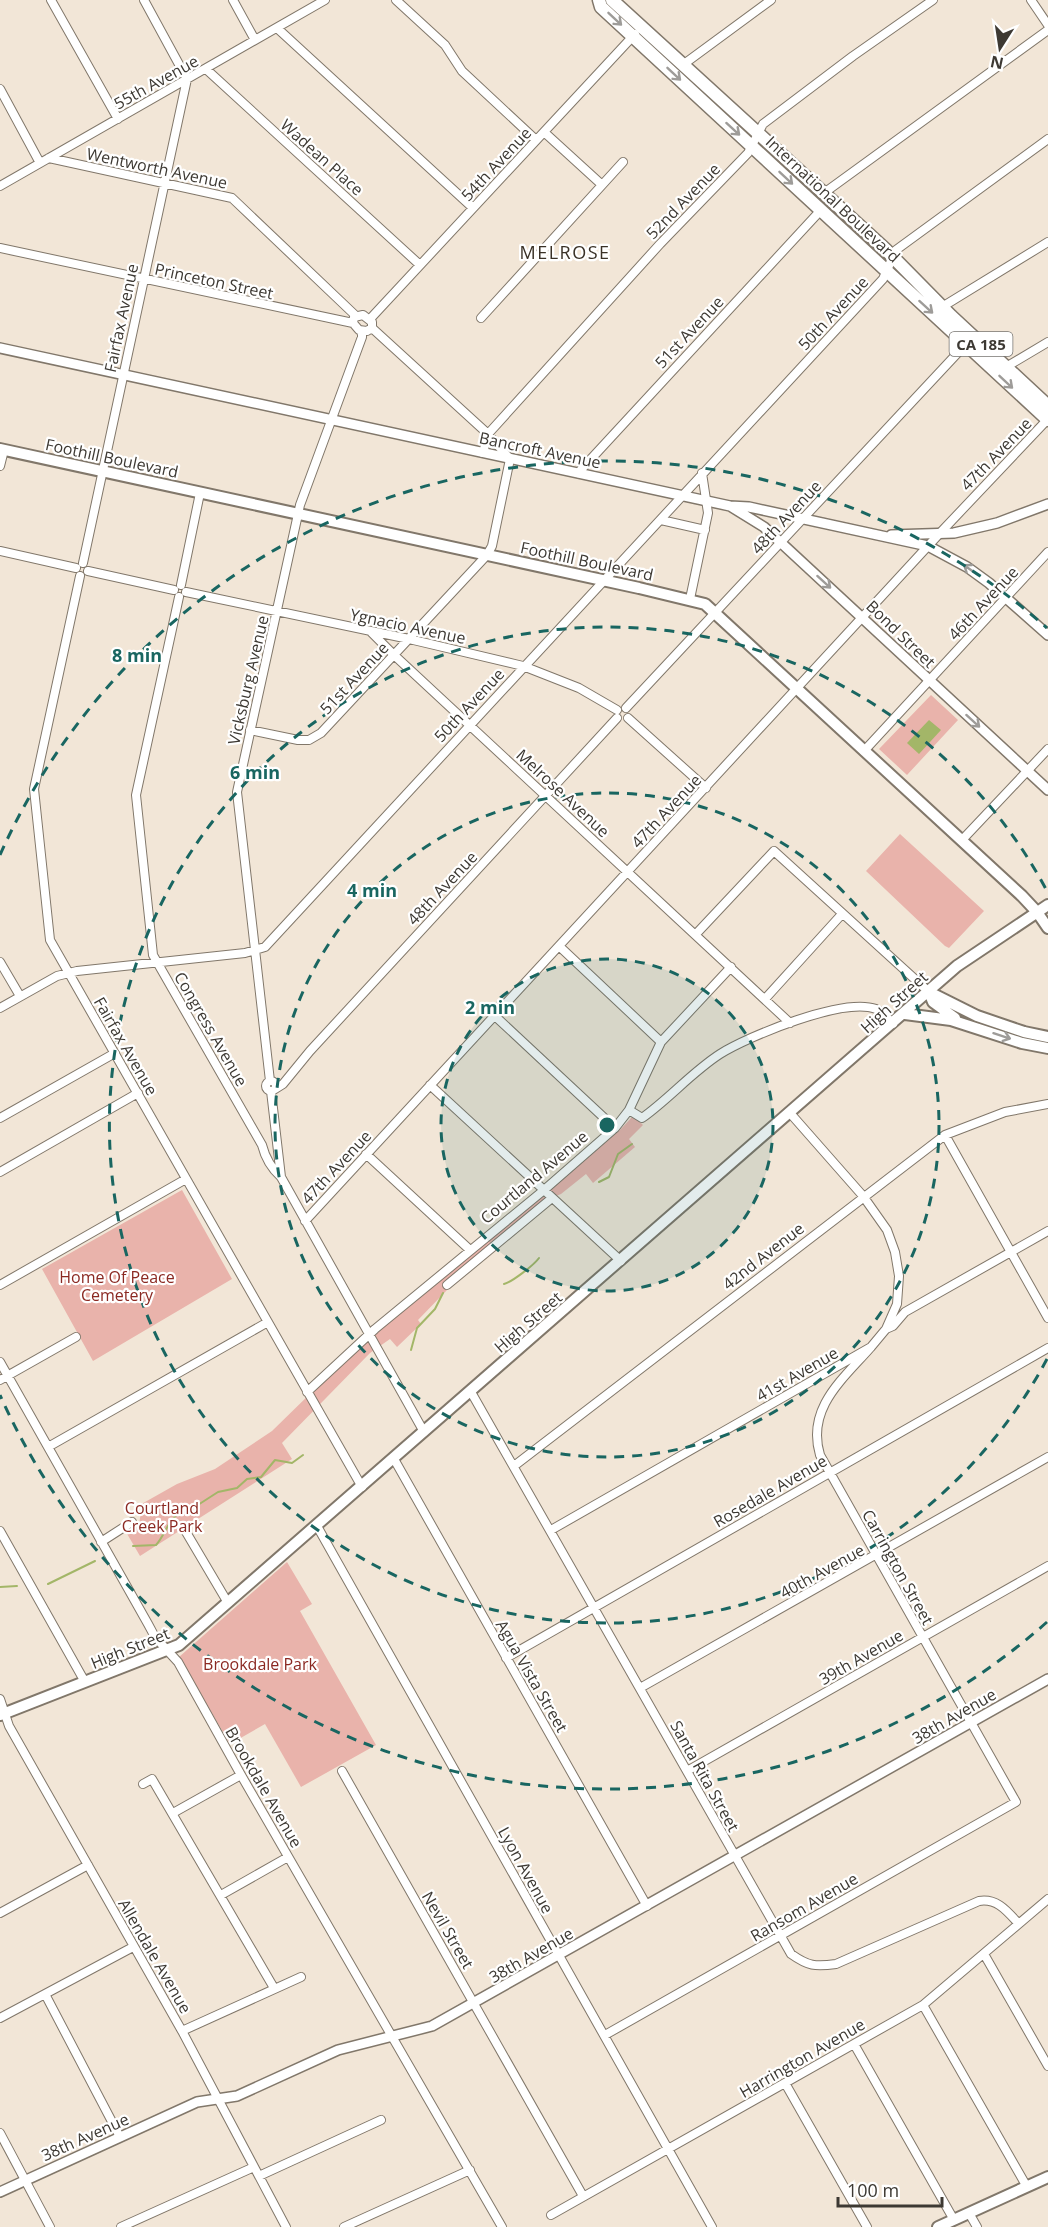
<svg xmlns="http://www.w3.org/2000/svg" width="1048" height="2227" font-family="'Open Sans',sans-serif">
<rect width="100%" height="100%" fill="#f2e6d7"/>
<!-- green -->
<path fill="#e9b3ab" d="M931,695l27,25 -51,55 -28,-26z
M900,834l84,77 -35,37 -4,-2 -79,-75z
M632,1117h3l8,8 -14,14 6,8 -42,36 -7,-9 -25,20 -17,7 -99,84 3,4 -30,31 3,4 -24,23 -7,-8 -20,14 -88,90 10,16 -152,97 -14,-24 13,-6 2,-16 -3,-4 39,-22 38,-15 57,-38 87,-85 261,-216z
M182,1190l50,89 -139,82 -51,-92z
M287,1562l25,42 -12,7 76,134 -75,42 -36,-63 -35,20 -51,-87z"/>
<!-- water -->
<path fill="#a3b668" d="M929,720l12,10 -22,24 -12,-11z"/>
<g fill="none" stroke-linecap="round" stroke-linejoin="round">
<!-- stream -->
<path stroke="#a3b668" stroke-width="2" d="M599,1182l10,-5 9,-23 14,-10
M504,1284c8,-2 30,-19 35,-26
M411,1350l6,-22 18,-19 8,-16
M133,1546l23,-1c9,-10 12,-25 24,-33h7l31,-20 19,-4 10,-9 14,-2 14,-17 17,3 11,-8
M48,1584l47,-23
M0,1587l17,-1"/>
<!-- minor casing -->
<g stroke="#81776a" stroke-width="10">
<path id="minor" d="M51,0l67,119
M233,0l22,40
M396,0l49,45 17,26 74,69
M1031,0l17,25
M277,28l196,180
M684,64l87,-64
M206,69l214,196
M0,89l40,74
M544,132l57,52
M49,158l183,40 124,118
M0,186l325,-186
M824,193l224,-163
M0,248l353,75
M942,307l106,-65
M363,315l9,7v6l-5,3 -8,-1 -6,-7 1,-6z
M481,318l142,-156
M370,319l265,-285
M1006,367l42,-25
M483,453l5,-19 172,-190 88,-91 15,-29 90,-68 80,-56
M0,466l4,-16
M578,473l243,-263
M661,520l44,10
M0,551l76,17
M83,563l104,-484 -43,-79
M88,571l86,19
M80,576l-46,213 16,151 312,547
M181,585l19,-92
M186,592l223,47 114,27 56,22 38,22
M179,597l-43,198 17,160 109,190c3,12 9,23 19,32l143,255
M690,599l18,-86 -6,-40
M371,632l23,23 396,368
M626,708l340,-364
M628,718l78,70
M250,730l48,10h11l12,-7 166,-178 5,-9 18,-87 -22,-25 -116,-106
M864,751l184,-199
M962,840l86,-91
M696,934l78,-83 155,141
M559,946l102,96
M0,962l20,34
M765,999l77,-85
M0,1008l57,-32 20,-5 168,-18 20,-6 618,-668 13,-29 152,-111
M495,1016l120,112
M270,1081l-33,-289 63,-287 62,-168v-6
M266 1086a5 5 0 1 1 10 0a5 5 0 1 1-10 0Z
M430,1085l191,176
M275,1089l8,-5 27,-33 307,-333
M271,1091l10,86
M629,1110l13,8c27,-19 50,-46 78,-64 29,-18 123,-57 156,-45 7,3 12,9 17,15
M790,1113l73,83 24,34 8,22 4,24 -2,28 -11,25
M0,1118l115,-65
M945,1135l103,183
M366,1154l104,96
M0,1172l138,-79
M305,1221l635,-688 107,-113
M0,1285l186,-106
M447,1285l105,-87
M0,1362l148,262 7,13 23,25 63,113 261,452
M0,1380l76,-43
M307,1392l68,-63 169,-139 71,-62 14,-18 32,-68 70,-75
M471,1392l320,562c17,12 24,13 45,10l143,-63c18,-3 28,10 39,22
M48,1447l220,-125
M394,1459l253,447
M514,1466l431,-331 60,-23 43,-8
M317,1526l395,701
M551,1530l320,-183 15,-18 7,-3 12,-14 143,-81
M0,1531l85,151
M186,1532l42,71
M101,1542l31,-20
M506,1658l542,-310
M640,1688l408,-231
M0,1699l9,27 173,305 104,196
M342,1771l241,425
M687,1771l361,-205
M143,1784l9,-5 122,209
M173,1813l68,-38
M221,1895l67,-38
M0,1913l88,-48
M984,1954l64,112
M45,1994l75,143
M923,2005l104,182
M0,2018l133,-71
M182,2031l119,-54
M605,2035l411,-233 -196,-347c-14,-47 23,-76 51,-108
M854,2044l100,176
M785,2083l82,144
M0,2133l50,94
M259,2176l122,-56
M969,2213l8,14
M551,2215l372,-210 125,-106
M121,2227l133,-60
M344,2227l126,-57"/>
</g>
<!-- tertiary casing -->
<g stroke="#81776a" stroke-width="12">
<path id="tertiary" d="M0,348l730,158 19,1 179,39 39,21 22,16 59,52
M730,506l34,21 284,263
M891,535l63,-2 43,-10 51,-19
M0,2192l197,-90 40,-6 101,-46 94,-24 616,-347"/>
</g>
<!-- secondary casing -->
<g stroke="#81776a" stroke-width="14">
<path id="secondary" d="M0,449l639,139 66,16 317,292 15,16 11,16
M929,992l48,24 47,16 24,5
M929,992l4,10 22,16
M905,1014l46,6 71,23 26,5
M0,1715l179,-70 778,-679 91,-61
M938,2227l110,-50"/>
</g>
<!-- primary casing -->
<g stroke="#81776a" stroke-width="15">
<path id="primary" d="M599,0l2,7 447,413
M612,0l273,249 66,67 97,90"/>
</g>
<!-- minor -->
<use href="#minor" stroke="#fff" stroke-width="8"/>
<!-- tertiary -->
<use href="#tertiary" stroke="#fff" stroke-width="9"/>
<!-- secondary -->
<use href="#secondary" stroke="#fff" stroke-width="10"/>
<!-- primary -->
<use href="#primary" stroke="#fff" stroke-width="12"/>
</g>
<!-- one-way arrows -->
<defs><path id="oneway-shaft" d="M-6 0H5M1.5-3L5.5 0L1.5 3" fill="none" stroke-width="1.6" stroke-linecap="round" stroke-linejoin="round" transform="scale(1.5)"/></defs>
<g stroke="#9e9c99">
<use href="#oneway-shaft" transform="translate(615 19) rotate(43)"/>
<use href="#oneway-shaft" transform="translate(674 74) rotate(43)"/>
<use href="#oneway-shaft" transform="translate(733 129) rotate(42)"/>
<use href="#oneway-shaft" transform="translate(786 178) rotate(43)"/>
<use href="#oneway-shaft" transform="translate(926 307) rotate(42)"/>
<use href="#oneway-shaft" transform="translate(1006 382) rotate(43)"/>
<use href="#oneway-shaft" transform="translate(971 570) rotate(-145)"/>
<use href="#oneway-shaft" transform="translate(824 582) rotate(42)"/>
<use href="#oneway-shaft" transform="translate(973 721) rotate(42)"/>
<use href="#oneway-shaft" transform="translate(1002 1036) rotate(18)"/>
</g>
<!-- distance rings -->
<circle cx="607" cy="1125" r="166" fill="#196661" fill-opacity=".12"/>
<g fill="none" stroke="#196661" stroke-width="3" stroke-dasharray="10 8">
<circle cx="607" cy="1125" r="166"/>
<circle cx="607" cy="1125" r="332"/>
<path d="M1047 1359A498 498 0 1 1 1047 891"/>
<path d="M1047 1622A664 664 0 0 1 0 1395M0 855A664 664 0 0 1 1047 628"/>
</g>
<g text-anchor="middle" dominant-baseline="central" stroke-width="4.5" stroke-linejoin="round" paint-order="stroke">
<!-- shield labels -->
<rect fill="#fff" stroke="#777470" stroke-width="1.5" x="949.5" y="332" width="63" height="24" rx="4.5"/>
<g font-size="15" font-weight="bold" fill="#3d3933">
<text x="981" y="344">CA 185</text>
</g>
<!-- street labels -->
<g font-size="16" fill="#3d3933" stroke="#fff">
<text transform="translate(156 82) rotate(-29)">55th Avenue</text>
<text transform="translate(322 157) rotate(42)">Wadean Place</text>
<text transform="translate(496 164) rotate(-47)">54th Avenue</text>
<text transform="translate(157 168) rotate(12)">Wentworth Avenue</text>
<text transform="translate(833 199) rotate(43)">International Boulevard</text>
<text transform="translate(683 201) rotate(-46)">52nd Avenue</text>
<text transform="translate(214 281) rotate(12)">Princeton Street</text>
<text transform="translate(833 313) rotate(-47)">50th Avenue</text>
<text transform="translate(121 318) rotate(-78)">Fairfax Avenue</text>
<text transform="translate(689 332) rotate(-47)">51st Avenue</text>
<text transform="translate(540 450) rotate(12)">Bancroft Avenue</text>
<text transform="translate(996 454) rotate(-46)">47th Avenue</text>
<text transform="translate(112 458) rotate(12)">Foothill Boulevard</text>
<text transform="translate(786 517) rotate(-47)">48th Avenue</text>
<text transform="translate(587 561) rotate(12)">Foothill Boulevard</text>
<text transform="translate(983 603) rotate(-47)">46th Avenue</text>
<text transform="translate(408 626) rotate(12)">Ygnacio Avenue</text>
<text transform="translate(901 634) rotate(44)">Bond Street</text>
<text transform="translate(354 678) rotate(-47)">51st Avenue</text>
<text transform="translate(248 680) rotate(-77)">Vicksburg Avenue</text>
<text transform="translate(469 705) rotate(-47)">50th Avenue</text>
<text transform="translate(563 793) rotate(43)">Melrose Avenue</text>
<text transform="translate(666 811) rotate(-47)">47th Avenue</text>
<text transform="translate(442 888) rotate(-47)">48th Avenue</text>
<text transform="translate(894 1002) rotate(-42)">High Street</text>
<text transform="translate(211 1029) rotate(60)">Congress Avenue</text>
<text transform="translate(126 1046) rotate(60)">Fairfax Avenue</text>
<text transform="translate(336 1167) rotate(-47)">47th Avenue</text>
<text transform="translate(534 1177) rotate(-40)">Courtland Avenue</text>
<text transform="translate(763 1256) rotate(-38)">42nd Avenue</text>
<text transform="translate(528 1322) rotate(-41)">High Street</text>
<text transform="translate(797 1374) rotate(-30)">41st Avenue</text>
<text transform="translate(770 1491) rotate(-30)">Rosedale Avenue</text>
<text transform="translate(898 1567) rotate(61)">Carrington Street</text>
<text transform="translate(822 1571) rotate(-29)">40th Avenue</text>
<text transform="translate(130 1648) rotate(-22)">High Street</text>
<text transform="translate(861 1657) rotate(-30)">39th Avenue</text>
<text transform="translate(532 1676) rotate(60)">Agua Vista Street</text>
<text transform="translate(954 1716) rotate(-30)">38th Avenue</text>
<text transform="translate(705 1776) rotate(61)">Santa Rita Street</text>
<text transform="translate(264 1787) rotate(60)">Brookdale Avenue</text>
<text transform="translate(526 1870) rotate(61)">Lyon Avenue</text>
<text transform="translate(804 1907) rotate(-30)">Ransom Avenue</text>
<text transform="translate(448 1930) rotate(60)">Nevil Street</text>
<text transform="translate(531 1955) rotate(-30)">38th Avenue</text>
<text transform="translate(155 1956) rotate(60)">Allendale Avenue</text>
<text transform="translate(802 2058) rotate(-30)">Harrington Avenue</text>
<text transform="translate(85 2137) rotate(-24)">38th Avenue</text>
</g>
<!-- park labels -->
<g font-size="16" fill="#8b2922" stroke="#fff">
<text x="117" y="1277">Home Of Peace<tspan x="117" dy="18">Cemetery</tspan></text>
<text x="162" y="1508">Courtland<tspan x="162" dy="18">Creek Park</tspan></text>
<text x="260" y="1664">Brookdale Park</text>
</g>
<!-- neighbourhood labels -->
<g font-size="18" letter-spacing="1.5" fill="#3a3126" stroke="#fff">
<text x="565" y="252">MELROSE</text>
</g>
</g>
<circle cx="607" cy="1125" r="9" fill="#196661" stroke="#fff" stroke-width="3"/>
<g font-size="18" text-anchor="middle" font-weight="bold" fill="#196661" stroke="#fff" stroke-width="4.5" stroke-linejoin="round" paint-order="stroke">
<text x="137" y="662">8 min</text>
<text x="255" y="779">6 min</text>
<text x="372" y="897">4 min</text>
<text x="490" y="1014">2 min</text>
</g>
<!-- north arrow -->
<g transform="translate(1000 48) rotate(192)" stroke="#ffffff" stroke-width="4.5" paint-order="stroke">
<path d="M0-4.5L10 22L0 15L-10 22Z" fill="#3d3933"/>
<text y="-9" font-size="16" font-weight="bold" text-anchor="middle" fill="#3d3933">N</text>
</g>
<!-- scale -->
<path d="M838 2197v9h104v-9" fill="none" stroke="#3d3933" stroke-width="3"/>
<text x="847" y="2197" font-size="18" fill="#3d3933" stroke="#ffffff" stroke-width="4.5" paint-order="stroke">100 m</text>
</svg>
